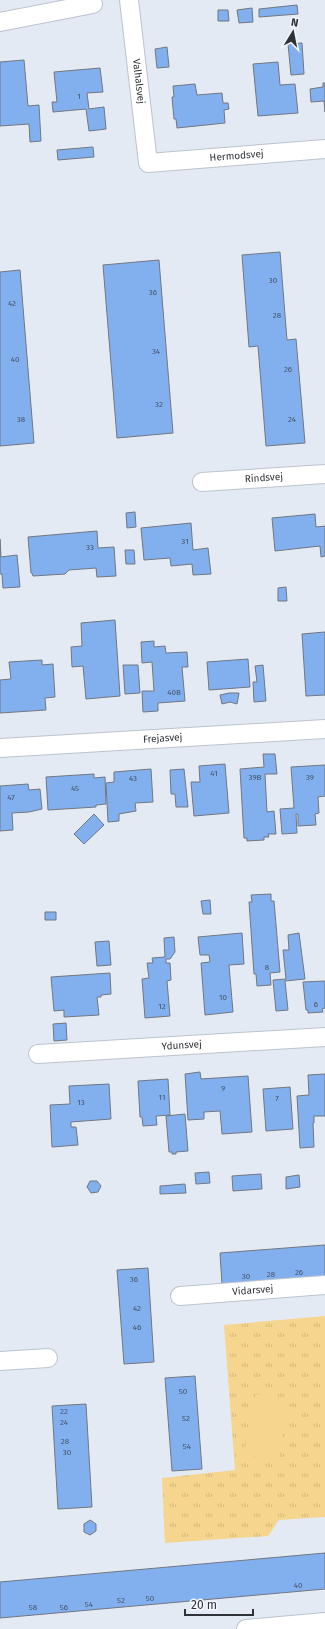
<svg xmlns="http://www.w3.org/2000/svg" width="325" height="1629" font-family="'Fira Sans',sans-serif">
<defs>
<pattern id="grass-tufts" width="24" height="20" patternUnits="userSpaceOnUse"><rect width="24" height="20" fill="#f6d58e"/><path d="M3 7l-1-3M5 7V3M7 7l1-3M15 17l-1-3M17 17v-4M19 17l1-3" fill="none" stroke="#d3b77b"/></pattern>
</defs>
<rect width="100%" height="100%" fill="#e3eaf4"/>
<!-- grass -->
<path fill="url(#grass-tufts)" d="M325,1316v201l-46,3 -11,16 -103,7 -3,-65 73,-8 -11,-145z"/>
<!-- garden -->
<path fill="#f6d58e" d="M256,1394l33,7 -11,61 -34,-8z"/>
<!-- building -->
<path fill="#82b0ef" stroke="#717780" d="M297,5l1,9 -39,3v-8z
M252,8l1,14 -14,1 -2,-13z
M218,10h10l1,11h-11z
M302,43l2,31 -13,1 -3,-31z
M167,47l2,20 -12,1 -2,-19z
M24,60l4,46 11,-1 2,36 -11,1 -1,-18 -29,2v-64z
M278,62l2,23 15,-1 3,29 -40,3 -5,-52z
M100,68l3,24 -16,1 2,16 15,-2 2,22 -17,2 -3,-22 -33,3 -1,-10h5l-3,-30z
M323,83h2v29l-1,-11 -13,1 -1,-13 13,-2z
M195,84l2,11 25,-2 1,10h5l1,6 -5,1 1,13 -48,5 -1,-9h-2l-2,-22h2l-1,-11z
M93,147l1,10 -36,3 -1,-10z
M280,252l7,88 9,-1 9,104 -39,3 -8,-100 -9,1 -7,-92z
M159,260l14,173 -56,5 -14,-173z
M20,270l14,173 -34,3v-174z
M135,512l1,15 -9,1 -1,-15z
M315,514l1,13 9,-1v30l-4,1 -1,-11 -45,5 -3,-33z
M191,523l2,27 15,-2 3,26 -18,1 -1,-11 -21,2 -1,-8 -26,2 -3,-32z
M97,531l1,17 16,-1 2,29 -19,1 -1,-9 -27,2 -4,4 -32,2 -1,-3h-1l-3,-36z
M0,539l1,18 16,-2 3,32 -17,1 -1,-14h-2z
M125,550h9l1,14h-9z
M286,587l1,14h-9v-13z
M115,620l5,76 -34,3 -3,-33 -11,1 -1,-20 11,-1 -1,-23z
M325,632v63l-19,1 -4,-62z
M154,641v6l11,-1 1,7 21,-1 1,15h-6l3,34 -27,2v8l-15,1 -1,-21h12l-2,-29 -10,1 -1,-21z
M248,659l2,28 -41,3 -2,-28z
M42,660v5l11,-1 2,33 -10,1 1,12 -46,3v-33l11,-1 -2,-17z
M123,665h15l2,28 -15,1z
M263,665l3,36 -12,1 -1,-20h4l-2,-16z
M229,693h10l-2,11 -7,-2 -8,2 -2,-9z
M263,754h12l2,20h-12l2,38 7,-1 2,23h-8l1,3h-5v3l-17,1v-3h-3l-4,-69 24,-2z
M225,764l4,49 -35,3 -3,-34h9l-1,-16z
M325,765v31l-7,1 1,16 -4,1 1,11 -18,1v-12h-2l1,19 -15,1 -2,-25 14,-1 -3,-41z
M151,769l2,33 -18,1 1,8 -17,3v7l-11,1 -2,-39 8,-1v-10z
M184,769l4,38h-12l-1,-13h-4l-1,-24z
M94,774v4l11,-1 1,27 -10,1v2l-48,3 -2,-33z
M28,784l1,6 11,-1 2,20 -13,3 -17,1 1,17 -13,1v-45z
M94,814l10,11 -20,19 -10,-10z
M271,894v7h3l6,71 -10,1 1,12 -14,1 -1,-12h-2l-5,-72h3l-1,-7z
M210,900l1,14h-8l-2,-13z
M45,912h11v8h-11z
M242,933l2,31 -15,1 4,47 -28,3 -4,-52 9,-1 -1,-7h-9l-2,-18z
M299,933l6,46 -20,2 3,29 -12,1 -3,-31 13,-1 -3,-29h6l-1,-15z
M174,937l1,15 -5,7h-4v4h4l1,17 -4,1 3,35 -25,2 -3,-39 7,-1 -2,-15h6l-1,-5 13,-1 -1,-19z
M109,941l2,24 -14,1 -2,-24z
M110,973l1,21 -10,1v2h-4l2,18 -35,2v-7l-10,1 -3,-34z
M325,981v27l-3,1 1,3 -15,1v-3h-2l-3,-28z
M66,1023l1,17 -13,1 -1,-17z
M200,1072l1,7 47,-3 4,56 -30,2 -2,-23 -16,1v7l-16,1 -3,-46z
M325,1074v42h-11v7h-1l1,24 -14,1 -3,-52 12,-1 -1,-20z
M168,1079l2,36 -14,1 1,9 -14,1 -1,-9h-2l-2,-36z
M109,1084l2,35 -40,3v5h5l2,18 -26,2 -2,-42 20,-1 -1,-18z
M290,1087l3,42 -27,2 -3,-42z
M185,1114l3,37 -12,1v2h-4v-2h-3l-3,-36z
M209,1172l1,11 -14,1 -1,-11z
M261,1174l1,15 -29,2 -1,-15z
M299,1175l1,12 -14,2v-12z
M90,1181h7l4,5 -3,6 -7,1 -4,-6z
M185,1184l1,9 -26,1v-8z
M325,1245v32l-103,8 -2,-32z
M148,1268l6,94 -30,2 -7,-94z
M195,1376l7,93 -30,2 -7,-93z
M86,1404l6,103 -34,2 -6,-103z
M90,1520l6,4v7l-6,4 -6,-3v-8z
M325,1553v36l-325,29v-36z"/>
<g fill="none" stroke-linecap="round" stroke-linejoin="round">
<!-- street casing -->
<g stroke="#bcc3cd" stroke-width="20">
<g id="street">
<path id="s1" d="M129,0l19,163 177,-14"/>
<path d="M0,22l93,-18"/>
<path id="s2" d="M202,482l123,-8"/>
<path id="s3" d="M0,748l325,-19"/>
<path id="s4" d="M38,1054l287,-17"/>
<path id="s5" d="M180,1296l145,-11"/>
<path d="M0,1361l48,-3"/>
<path d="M246,1629l79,-7"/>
</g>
</g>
<!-- street -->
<use href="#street" stroke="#fff" stroke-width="18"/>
</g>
<g text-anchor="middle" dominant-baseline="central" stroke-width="3" stroke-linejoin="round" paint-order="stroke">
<!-- number labels -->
<g font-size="8" fill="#445264">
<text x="79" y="96">1</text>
<text x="273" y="280">30</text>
<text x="153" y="292">36</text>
<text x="12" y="303">42</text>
<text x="277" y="315">28</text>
<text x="156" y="351">34</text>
<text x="15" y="359">40</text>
<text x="288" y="369">26</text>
<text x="159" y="404">32</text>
<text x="21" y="419">38</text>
<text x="292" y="419">24</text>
<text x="185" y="541">31</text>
<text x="90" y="547">33</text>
<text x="174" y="692">40B</text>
<text x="214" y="773">41</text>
<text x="255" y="777">39B</text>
<text x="310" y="777">39</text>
<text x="133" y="778">43</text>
<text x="75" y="788">45</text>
<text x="11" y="797">47</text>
<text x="267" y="967">8</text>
<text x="223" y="997">10</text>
<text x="316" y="1004">6</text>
<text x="162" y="1006">12</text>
<text x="223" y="1088">9</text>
<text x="162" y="1097">11</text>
<text x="277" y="1098">7</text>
<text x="81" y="1102">13</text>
<text x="299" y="1272">26</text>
<text x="271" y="1274">28</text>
<text x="246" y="1276">30</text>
<text x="134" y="1279">36</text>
<text x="137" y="1308">42</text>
<text x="137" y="1327">46</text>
<text x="183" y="1391">50</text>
<text x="64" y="1411">22</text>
<text x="186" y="1418">52</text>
<text x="64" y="1422">24</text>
<text x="65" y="1441">28</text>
<text x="187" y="1446">54</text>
<text x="67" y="1452">30</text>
<text x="298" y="1585">40</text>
<text x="150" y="1598">50</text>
<text x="121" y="1600">52</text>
<text x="89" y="1604">54</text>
<text x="33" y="1607">58</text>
<text x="64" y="1607">56</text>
</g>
<!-- street labels -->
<g font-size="10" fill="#2f3236" stroke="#f3f7fd">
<text stroke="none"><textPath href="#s1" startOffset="82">Valhalsvej</textPath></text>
<text stroke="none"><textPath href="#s1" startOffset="253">Hermodsvej</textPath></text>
<text stroke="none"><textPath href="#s2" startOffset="62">Rindsvej</textPath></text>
<text stroke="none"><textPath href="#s3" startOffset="163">Frejasvej</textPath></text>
<text stroke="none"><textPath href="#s4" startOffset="144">Ydunsvej</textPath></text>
<text stroke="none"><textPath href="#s5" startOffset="73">Vidarsvej</textPath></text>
</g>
</g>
<!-- north arrow -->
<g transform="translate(293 32) rotate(10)" stroke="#f3f7fd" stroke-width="3" paint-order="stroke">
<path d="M0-3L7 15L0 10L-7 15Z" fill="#2f3236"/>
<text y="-6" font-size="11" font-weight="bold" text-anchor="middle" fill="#2f3236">N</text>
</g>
<!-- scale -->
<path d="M185 1609v6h68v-6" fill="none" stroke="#2f3236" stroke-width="2"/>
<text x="191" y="1609" font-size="12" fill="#2f3236" stroke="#f3f7fd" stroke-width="3" paint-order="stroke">20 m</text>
</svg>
